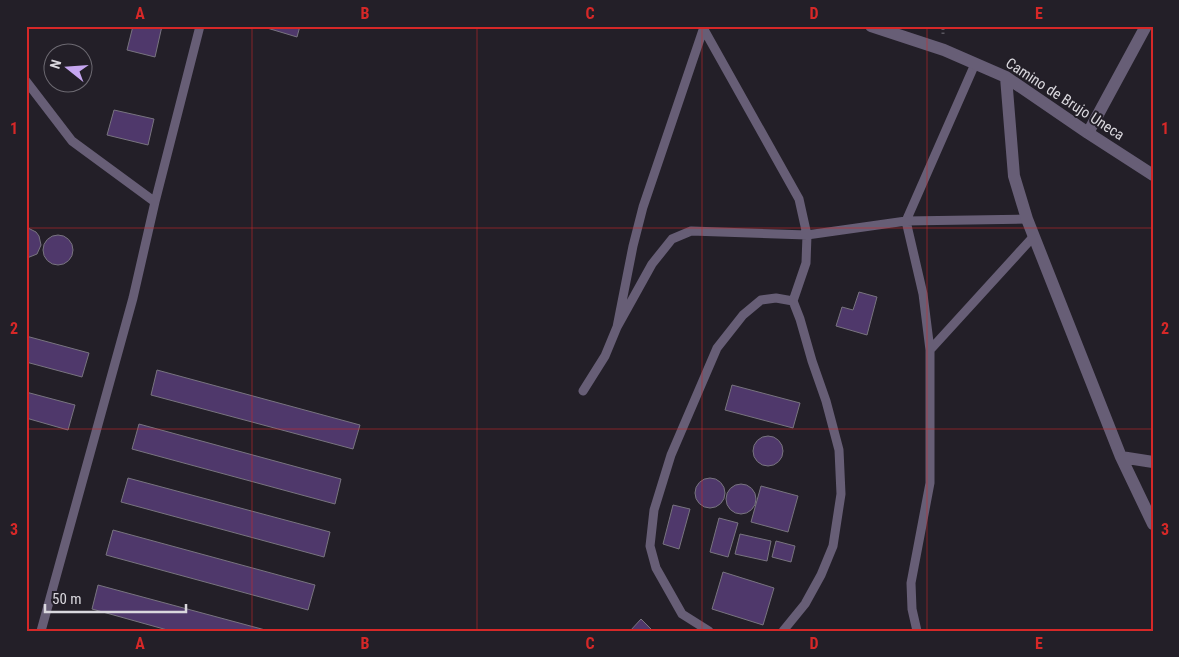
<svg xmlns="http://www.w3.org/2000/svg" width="1179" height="657" font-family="'Roboto Condensed',sans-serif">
<rect width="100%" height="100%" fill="#231f28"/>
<!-- building -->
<path fill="#4f386b" stroke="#78747f" d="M133,26h29l-7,31 -28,-7z
M267,26h33l-3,11 -30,-9z
M114,110l40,9 -6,26 -41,-10z
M28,228l8,4 3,4 2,9 -4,9 -10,4 -1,-29z
M43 250a15 15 0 1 1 30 0a15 15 0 1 1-30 0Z
M859,292l18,5 -10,38 -31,-9 6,-19 11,3z
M26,336l63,17 -7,24 -56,-15z
M157,370l203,55 -7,24 -202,-54z
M732,385l68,18 -7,25 -68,-18z
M26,392l49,13 -7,25 -42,-12z
M139,424l202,55 -6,25 -203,-55z
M753 451a15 15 0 1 1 30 0a15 15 0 1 1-30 0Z
M128,478l202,54 -6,25 -203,-55z
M695 493a15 15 0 1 1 30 0a15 15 0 1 1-30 0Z
M726 499a15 15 0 1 1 30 0a15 15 0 1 1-30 0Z
M761,486l37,10 -10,36 -37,-10z
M673,505l17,4 -11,40 -16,-5z
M719,518l19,5 -10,34 -18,-5z
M113,530l202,55 -7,25 -202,-55z
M740,534l31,7 -4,20 -32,-7z
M776,541l19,5 -4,16 -19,-5z
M723,572l51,16 -11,37 -51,-16z
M98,585l171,46h-98l-79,-22z
M641,619l12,12h-23z"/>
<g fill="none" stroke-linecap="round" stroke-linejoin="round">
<!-- path -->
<path stroke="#5a575f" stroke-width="3" stroke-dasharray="4 2.5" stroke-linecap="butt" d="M943,26v8"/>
<!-- service -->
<path stroke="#675e76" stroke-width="9" d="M702,26l97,173 8,36 -1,28 -13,38 7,18 12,42 14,40 13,49 2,44 -8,52 -12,29 -16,29 -22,27
M26,81l46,60 83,61
M617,327l35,-63 20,-25 19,-8 116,4 99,-14 121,-2
M930,350l104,-114
M583,391l22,-35 12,-29 16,-81 10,-39 60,-177
M41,631l92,-333 22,-96 45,-176
M709,631l-27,-17 -26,-46 -6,-22 4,-36 17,-55 46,-107 26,-33 18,-15 15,-2 17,3
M917,631l-5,-22 -1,-26 19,-100v-133l-7,-56 -17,-73 69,-157"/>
<!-- minor -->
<path stroke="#675e76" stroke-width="12" d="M871,26l73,24 62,27 82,56 65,42
M1006,77l8,99 13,43 94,238 32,67
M1088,133l58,-107
M1121,457l32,5"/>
</g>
<!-- grid -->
<path fill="none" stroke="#d62828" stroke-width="1" stroke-opacity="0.55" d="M252,26v605M477,26v605M702,26v605M927,26v605M26,228h1127M26,429h1127"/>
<g text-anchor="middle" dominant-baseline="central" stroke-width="4" stroke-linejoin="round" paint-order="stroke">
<!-- street labels -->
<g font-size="15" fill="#dad8de" stroke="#231f28">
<text transform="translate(1065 99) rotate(33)">Camino de Brujo Uneca</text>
</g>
</g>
<!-- border -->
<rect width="1179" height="657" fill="none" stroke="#231f28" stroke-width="55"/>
<!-- north arrow -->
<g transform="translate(68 68) rotate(287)"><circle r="24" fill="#231f28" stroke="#6c6971"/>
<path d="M0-4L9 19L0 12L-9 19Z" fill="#c5a6f0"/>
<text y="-8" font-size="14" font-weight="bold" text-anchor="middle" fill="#dad8de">N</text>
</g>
<!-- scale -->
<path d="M45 604v8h141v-8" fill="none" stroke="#dad8de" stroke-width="2.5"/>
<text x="52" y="604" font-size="15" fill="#dad8de" stroke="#231f28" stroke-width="4" paint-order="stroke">50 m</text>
<rect x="28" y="28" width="1124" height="602" fill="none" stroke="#d62828" stroke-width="2"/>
<g font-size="16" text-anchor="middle" font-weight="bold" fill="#d62828">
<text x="140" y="19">A</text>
<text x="365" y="19">B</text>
<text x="590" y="19">C</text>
<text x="814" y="19">D</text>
<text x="1039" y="19">E</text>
<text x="14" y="134">1</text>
<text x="1165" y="134">1</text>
<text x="14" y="334">2</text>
<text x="1165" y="334">2</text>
<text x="14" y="535">3</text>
<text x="1165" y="535">3</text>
<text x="140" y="649">A</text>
<text x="365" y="649">B</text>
<text x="590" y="649">C</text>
<text x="814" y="649">D</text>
<text x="1039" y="649">E</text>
</g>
</svg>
